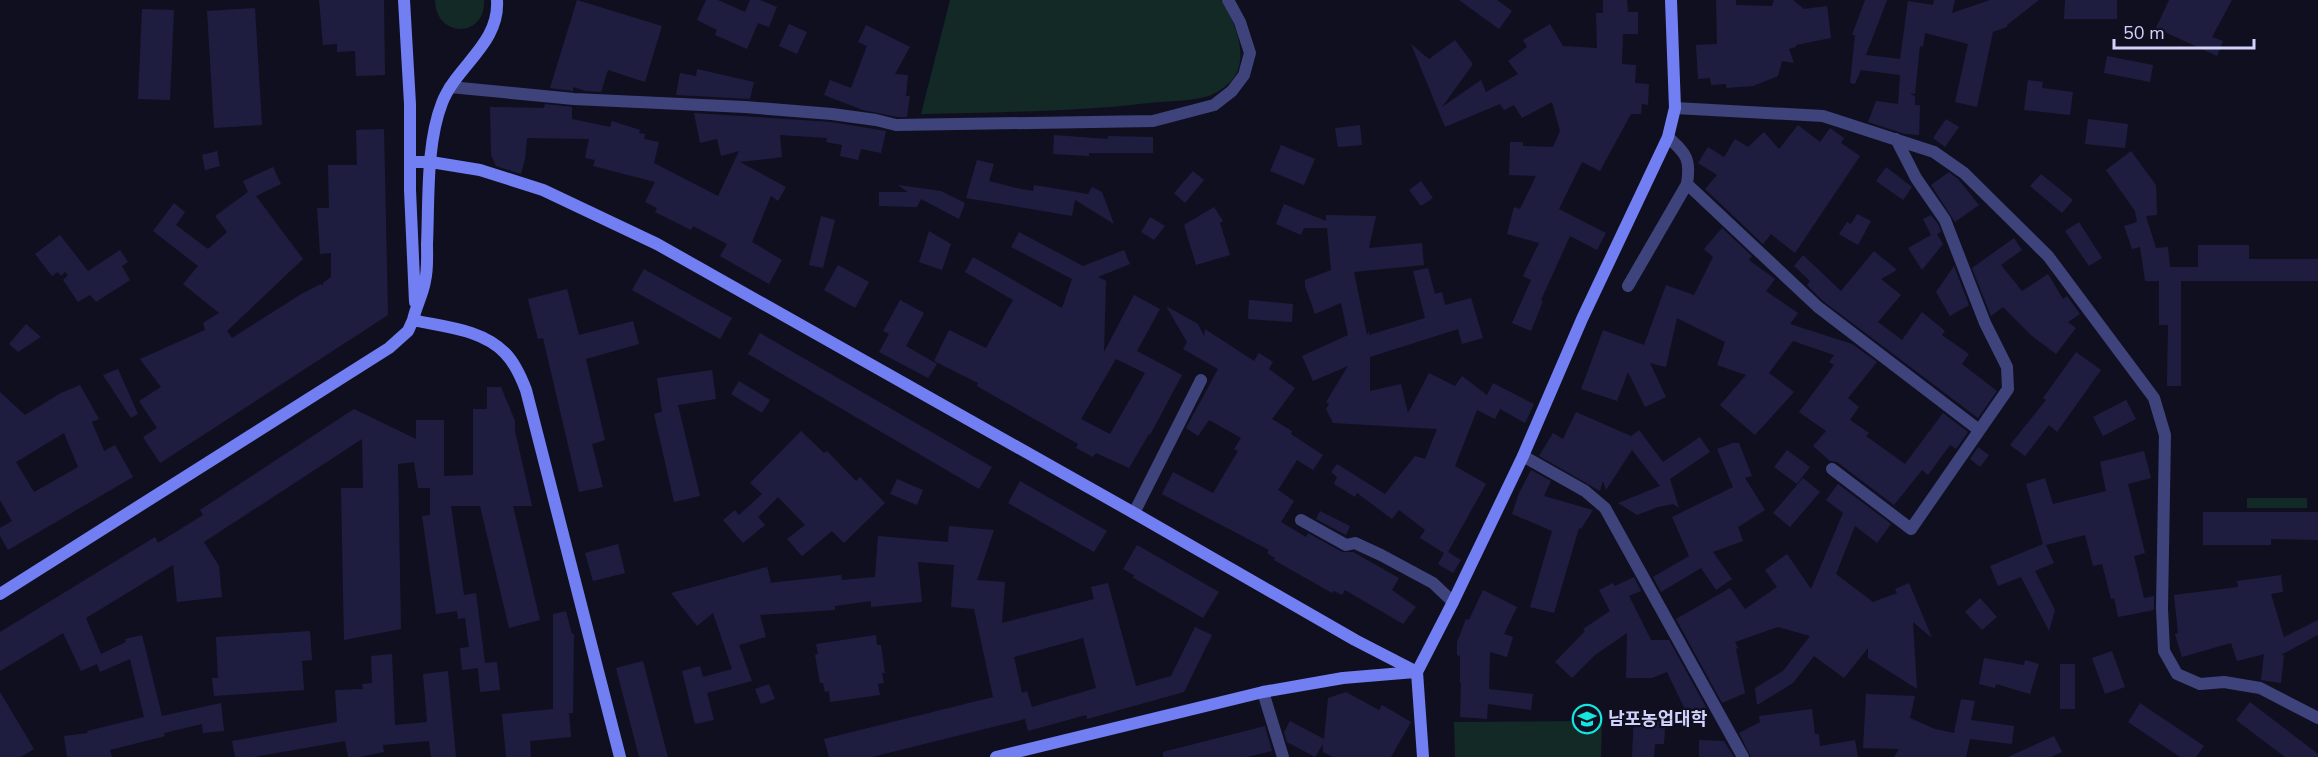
<svg xmlns="http://www.w3.org/2000/svg" width="2318" height="757" font-family="'Nunito Sans','Noto Sans KR',sans-serif">
<rect width="100%" height="100%" fill="#100f20"/>
<!-- green -->
<path fill="#132926" d="M435,0h49c2,38 -48,39 -49,0z
M950,0h271c14,22 32,62 7,84 -4,4 -14,10 -19,12 -18,5 -41,5 -60,7 -75,9 -152,9 -228,11z
M2247,498h60v10h-60z
M1602,721l-1,36h-146l-1,-35z"/>
<!-- building -->
<path fill="#1f1d3f" fill-rule="evenodd" d="M319,0h65l1,75 -29,1 -1,-25 -18,1v-8l-14,1z
M577,0l85,26 -17,56 -37,-12 -7,22 -15,-1 -13,-4v4l-23,-3z
M706,0h12l27,12 5,-12h10l17,7 -8,20 -11,-4 -11,26 -32,-14 2,-5 -20,-10z
M1459,0h38l15,11 -13,18z
M1603,0h24l1,12h10v22h-15l-1,30 14,1 -1,18 14,1 -1,21 -6,-1 -1,10h-10l-31,57 -18,-9 -23,47 47,24 -9,17 -27,-14 -29,64 2,1 -12,30 -19,-8 19,-43 -8,-4 16,-33 -32,-9 7,-27 6,2 16,-33 -27,-1 1,-33h13v4l30,1 7,-16 -8,-29 -30,16 -8,-13 -10,5 -4,-6 -55,23 -34,-83 18,15 26,-19 18,24 -31,43 39,-27 5,12 32,-18 -10,-13 19,-14 -4,-7 27,-16 13,22 34,2 -1,-35h7z
M1716,0h20v5l36,1 2,-6h19l11,9 23,-3 4,32 -35,7v2l-7,2 5,14 -12,-2 -4,15 -25,10 -27,2v-4l-15,1 -1,-7 -12,1 -2,-34 21,-1z
M1865,0h22l-21,55 34,4 8,-58 25,4 1,-5h21l-3,13 38,-13h49l-32,25v2l-14,5 -16,75 -22,-5 13,-58 -43,-11 -2,14 -3,-1 -5,48 -5,-1 5,4v8h5l-1,30 -14,-1 -37,-12 8,-21 22,3 2,-29 -39,-5 -6,14 -5,-1 5,-48h-3z
M2065,0h52v19h-53z
M2169,0h63l-20,37 11,4 -6,15 -61,-28z
M255,8l7,117 -48,3 -7,-117z
M142,9l32,1 -4,90 -32,-1z
M789,24l18,8 -10,22 -18,-8z
M866,25l44,22 -15,27 13,1 -2,21h4l-3,21h-10l-34,-7 -39,-15 6,-15 21,8 16,-42 -9,-4z
M2107,56l46,9 -3,17 -46,-9z
M697,69l57,13 -4,17 -74,-4 4,-22 16,3z
M2028,80l15,2 -1,6 31,4 -3,23 -46,-5z
M545,104l27,3v12l38,8 2,-6 28,9 -1,3 6,1 -1,5 15,3 -5,21 64,33 21,-45 -18,5 -4,-17 -17,4 -6,-30 137,9 55,9 -5,22 -20,-4 -3,11 -18,-4 2,-11 -16,-3 1,-4 -47,-3 2,22 -42,5 46,25 -8,14 -7,-5 -19,46 30,18 -13,24 -49,-28 7,-12 -34,-18 -2,4 -36,-18 2,-4 -12,-6 10,-20 -62,-16 2,-6 -10,-2 4,-19 -62,-1 -2,21 -4,15 -25,-8 -5,-11 -1,-48 54,1z
M1946,119l13,8 -14,20 -12,-9z
M2088,119l40,5 -3,24 -40,-4z
M1360,125l2,20 -24,2 -3,-19z
M1798,125l22,17 10,-14 14,10 -3,5 19,13 -65,97 -24,-19 -8,10 -58,-55 12,-14 -19,-12 10,-16 16,10 11,-18 13,8 16,-15 15,17z
M384,129l4,186 -228,148 -17,-26 14,-9 -18,-27 22,-14 -21,-28 65,-29 -2,-7 16,-10 -36,-29 15,-18 -45,-35 21,-28 11,9 -9,13 32,24 19,-17 -12,-16 33,-24 -5,-11 30,-14 8,17 -25,12 47,63 -76,72 5,7 71,-45 18,-9 2,2v-3l8,-6v-24l-11,1 -3,-46h12l-1,-43h29l-1,-35z
M1054,135l54,4v-3l45,1v16h-64v3l-36,-2z
M1281,145l34,14 -11,26 -34,-14z
M217,151l3,15 -15,4 -3,-15z
M2131,151l25,34 1,30 -11,1 10,32 12,-1 2,20h28v-22h51v14h69v22h-137v105h-14l1,-61h-9v-44h-14l-5,-34 -8,2 -8,-23 13,-4 -2,-11 -29,-41z
M977,160l17,4 -5,17 27,7 17,3 1,-6 54,9 4,-7 10,5 12,32 -39,-24 -3,16 -106,-18z
M1886,167l26,20 -9,13 -27,-19z
M1193,171l11,9 -19,23 -11,-10z
M1949,172l9,7 21,26 -24,17 -24,-37z
M2041,174l32,26 -11,13 -32,-27z
M1421,181l12,17 -12,8 -12,-16z
M898,185l43,6 24,12 -6,16 -38,-20 -4,8 -38,-1v-14h29z
M1284,204l42,17v-6l50,1 -7,32 53,-5 2,22 -70,7 13,63 2,-4v4l56,-17 -12,-47 15,-3 7,26 7,-2 3,13 26,-7 12,40 -21,6 -4,-15 -88,28v34l31,-7 7,29 21,-40 26,13 7,-10 25,19 6,-12 41,21 -9,19 -25,-14 -5,10 -18,-9 -22,56 31,18 -38,68 13,8 -8,13 -15,-9 6,-11 -24,-15 5,-8 -26,-20 -7,9 -35,-26 -2,4 -21,-13 3,-7 -6,-5 6,-8 48,30 30,-38 10,3 12,-30 -104,-6 -7,-14 3,-5 -3,-2 22,-36 -35,15 -11,-25 46,-21 -7,-32 -26,11 -10,-28v-6l26,-10 -4,-42h-23l-3,7 -25,-11z
M1214,207l9,14 -3,2 10,32 -34,10 -12,-40z
M1857,214l14,7 -13,24 -19,-11 8,-12 4,2z
M1931,215l7,9 3,8 -4,2 6,10 -21,26 -14,-22 23,-13 -8,-16z
M821,216l14,4 -12,48 -14,-3z
M1150,217l15,9 -11,14 -13,-8z
M2079,222l23,36 -13,8 -24,-35z
M1722,228l30,28 -3,4 26,19 -9,12 32,22 -8,11 62,20 25,18 -29,36 11,9 -9,13 19,13 -3,3 39,28 38,-51 25,19 -12,17 -6,-4 -22,30 -6,-5 -28,35 -57,-43 -7,-1 -17,-15 13,-15 -27,-19 35,-47 -5,-3 5,-7 -41,-14 -24,32 25,19 -39,43 -35,-30 26,-30 -29,-10 8,-23 -48,-24 -11,49 -16,-4 16,34 -21,10 -17,-35 -11,29 -36,-12 22,-59 41,15 22,-60 28,10 19,-38 -9,-8z
M929,231l22,13 -9,26 -23,-8z
M1019,232l64,34 41,-16 6,14 -32,13 8,4 -2,71 30,-57 26,14 -23,42 45,24 -32,60 -1,-1 -20,34 -33,-15 -3,4 -17,-9 2,-4 -101,-58 1,-3 -44,-22 15,-31 37,18 27,-48 -48,-28 8,-15 89,51 10,-29 -61,-32zM1116,359l29,14 -35,61 -29,-15z
M60,235l28,36 32,-21 8,12 -6,4 8,14 -34,22 -6,-7 -12,7 -15,-22 5,-5 -3,-3 -4,4 -3,-4 -6,4 -17,-22z
M2014,238l8,12 -21,15 21,26 26,-17 15,25 4,-3 13,18 -12,8 8,6 -20,26 -24,-18 -29,-29 -12,9 -19,-48z
M1874,251l23,19 -16,9 20,16 -23,27 24,18 20,-28 23,19 -3,4 27,19 -7,10 35,27 -19,27 -155,-117 -16,-16 3,-4 -16,-15 9,-11 38,36z
M838,265l31,17 -14,26 -31,-18z
M1954,266l15,39 -19,11 -14,-24z
M644,269l88,49 -12,21 -88,-49z
M567,289l12,46 54,-14 6,23 -53,15 19,81 -13,4 11,43 -24,5 -36,-154 -5,1 -10,-40z
M900,300l24,13 -18,33 31,18 -9,14 -49,-26 10,-18 -6,-3z
M1249,300l44,4 -1,18 -44,-3z
M1166,306l32,18 6,12 1,-7 49,32 5,-8 14,9 -4,7 26,19 -23,31 20,12 -1,3 32,21 -10,15 -16,-10 -19,30 16,11 -13,21 25,15 2,-4 34,19h11l46,26 -7,12 24,17 -13,17 -58,-34 -3,5 -8,-4 -2,2 -58,-33 1,-2 -8,-5 2,-3 -107,-56 11,-22 40,21 25,-42 -4,-2 7,-11 -32,-18 -11,16 -12,-8 32,-59 -35,-20 4,-7z
M26,324l15,13 -23,15 -9,-8z
M760,333l232,134 -13,22 -231,-135z
M2076,352l25,18 -44,62 -8,-7 -24,31 -15,-11 36,-45 -3,-2z
M118,369l20,45 -7,4 -28,-43z
M712,370l4,29 -38,6 22,91 -26,6 -20,-88 8,-2 -5,-34z
M739,381l31,19 -8,13 -31,-19z
M80,385l19,34 -7,3 12,29 11,-6 18,32 -125,73 -8,-14v-8l12,-7 -12,-21v-108l25,23 36,-22zM64,433l14,34 -44,25 -18,-30z
M487,387h14l14,34v10l17,75h-19l27,114 -31,8 -29,-122h-29l13,89 12,-2 9,70 12,-1 3,28 -20,2 -2,-24 -16,2 -2,-22 9,-1 -4,-29 -7,1 -1,-8 -21,3 -14,-98 8,-1v-27h-12l-4,-26 -16,2 3,165 -57,11 -3,-152h22l-1,-49 -158,103 15,24 3,31 -45,5 -4,-37 -87,53 15,36 25,-12 -1,-3 17,-4 20,81 59,-13 3,28 -21,2 -1,-9 -38,9 1,3 -55,14 2,7h-45l-3,-21 24,-3 -1,-2 57,-14 -14,-58 -30,13 -3,-8 -16,7 -18,-38 -63,38v-39l155,-95 3,6 45,-28 -3,-5 154,-101 62,30v-19h28v56l29,-1v-66h14z
M2126,400l10,19 -33,17 -10,-19z
M1576,412l55,24 8,-6 24,32 37,-25 10,15 -40,27 9,29 -6,-4 -15,3 -21,8 -19,-12 42,-17 -28,-36 -26,40 -3,-9 -3,10 -61,-35 14,-23 10,6z
M801,431l23,22 3,-2 29,30 4,-4 25,26 -41,40 -12,-12 -30,25 -15,-17 18,-14 -27,-28 -20,20 7,8 -22,18 -20,-23 12,-10 4,5 23,-21 -12,-11z
M1733,443h6l13,33 -7,2 20,32 -27,17 5,14 -30,11 19,27 -16,11 -15,-22 -40,24 -8,-15 36,-21 -17,-39 61,-30 -16,-38z
M1978,447l11,8 -9,12 -10,-8z
M1787,450l23,17 -13,17 -23,-17z
M2144,451l7,27 -23,6 17,69 -11,3 10,42 10,-2v14l-36,7 -4,-19 -3,1 -9,-35 -9,2 -8,-31 -39,10 8,18 -19,8 20,39 -6,21 -28,-54 -23,9 -8,-20 53,-22 -17,-60 19,-6 8,26 53,-13 -6,-29z
M1531,470l20,11 -7,15 49,14 -12,19 -2,-1 -25,85 -24,-6 22,-76 -40,-17 7,-21z
M1803,478l17,14 -30,35 -17,-14z
M897,479l26,11 -6,15 -27,-11z
M1020,481l87,50 -13,21 -86,-49z
M1838,484l53,40 -14,19 -22,-17 -19,48 37,28 24,-9 -2,-4 14,-6 23,55 -19,-16 4,67 -49,-31v-10l-24,30 -30,-22 -21,27 -36,22 -2,-17 28,-17 27,-35 -32,-9 -43,15 3,6 -2,1 9,44 -23,10 -46,-84 54,-31 15,21 32,-22 -12,-17 22,-16 24,35 32,-76 -17,-13z
M1320,511l30,15 -4,9 -30,-16z
M2203,512h115v28l-47,-1v6h-68z
M949,526l45,4 -17,50 28,2 -3,41 92,-24 -3,-12 17,-4 28,103 35,-10 24,-49 17,8 -28,57 -97,27 -1,-4 -58,16 -3,-12 -153,38h-43l-5,-18 169,-42 -19,-88 -23,-2 3,-42 -36,-3 4,40 -51,5v-6l-36,5v4l-75,5 6,22 -27,8 13,36 -45,12 7,27 -19,4 -13,-53 18,-5 3,11 29,-8 -19,-56 -16,13 -26,-33 96,-26 4,15 -2,1 72,-8 1,5 33,-3 3,-41 70,6zM1083,638l13,50 -64,19 -5,-16 -5,2 -8,-36z
M618,544l7,29 -32,8 -8,-28z
M1137,545l82,47 -16,26 -71,-41 3,-1 -12,-7z
M2281,575l2,17 -12,2 13,43 34,-17v15l-37,20h3l-3,28 -20,-3 3,-26 -27,7 -6,-18 -49,14 -7,-23 3,-1 -4,-38 64,-8 -1,-6z
M1634,577l7,14 -12,5 22,44h18l38,69 -2,1 4,7 -16,9 -26,-54 -15,6h-26l1,-45 -32,22 -23,23 -17,-16 30,-31 -2,-2 27,-18 -11,-21 14,-7 2,3z
M1483,590l34,17 -13,27 9,3 -6,20 -17,-5 -1,37 44,5 -2,16 -43,-6 -1,15 -27,-2 1,-34h-1v-27l-3,-1v-13l9,-23 3,1z
M1980,598l17,19 -15,13 -17,-18z
M566,611l6,23h2l-1,79h-4l2,24 -41,4 1,16h-25l-4,-43 51,-5v-95z
M310,631l2,29 -10,1 2,29 -90,6 -2,-18h6l-2,-41z
M876,635l1,10h4l4,28h-3l2,10 -6,1 2,11 -50,7 -1,-11 -4,1 -2,-9h-3l-5,-28 3,-1 -2,-10z
M2112,651l13,36 -20,7 -13,-36z
M392,654l3,71 32,-3 -4,-48 25,-3 8,86h-25l-2,-16 -46,4 1,7 -25,5h-11l-3,-16 -91,16h-19l-3,-16 105,-19 -2,-32 28,-1 -1,-5 10,-1 -1,-27z
M1984,658l40,7 1,-5 14,4 -9,30 -34,-10 -1,4 -16,-4z
M643,661l25,96h-29l-23,-89z
M2060,664h15v45h-15z
M769,684l6,15 -14,5 -6,-15z
M0,692l34,57 -13,8h-21z
M1346,692l33,18 3,-5 29,17 -20,35h-58l-10,-5v-8l-8,13 -28,-15 -3,-10 6,-11 34,18 4,-41z
M1866,694l49,2 -5,22 25,11 19,4 7,-34 14,2 -4,19 43,6 -2,18 -42,-5 -4,18h-72l5,-8 -36,-1z
M2250,702l68,52v3h-33l-49,-37z
M2140,703l64,43 -8,11h-16l-52,-35z
M1812,709l3,25h4l1,12 35,-6 3,17h-107l-12,-24 21,-11 -1,-6z
M1634,714l32,2 -2,28h-9l-1,13h-22z
M1265,726l7,25 -25,6h-84v-5z
M2054,736l8,16 -11,5h-43z
M1699,740l25,1 10,16h-35z"/>
<g fill="none" stroke-linecap="round" stroke-linejoin="round">
<!-- street -->
<path stroke="#3e447b" stroke-width="12" d="M450,87l124,12 171,8 87,7 44,6 20,5 257,-4 61,-16 18,-14 12,-16 6,-22 -10,-31 -12,-22
M1675,108l148,8 111,36 30,21 84,83 106,142 11,37 -3,173 2,43 13,23 23,10 24,-2 36,6 58,30
M1687,184l131,123 161,123
M1628,286l59,-102c4,-26 -1,-30 -19,-47
M1523,456l62,35 20,17 138,249
M1832,469l79,60 97,-140 -1,-22 -22,-44 -40,-103 -29,-42 -20,-39
M1134,513l67,-133
M1301,520l45,25 9,-2 26,12 52,28 20,19
M1263,692l20,65"/>
<!-- secondary -->
<path stroke="#717ff3" stroke-width="12" d="M404,0l6,104v86l5,112
M497,0c3,44 -41,66 -55,103 -16,41 -13,97 -15,141 0,12 1,25 -2,37 -2,13 -9,25 -12,39 31,7 69,9 92,33 10,10 16,24 21,37l94,367
M410,162h21l49,8 63,20 114,54 477,269 221,127 62,32
M0,594l389,-246 19,-17 5,-11
M996,757l267,-65 80,-14 72,-6
M1423,757l-6,-85 36,-70 70,-146 59,-137 86,-182 7,-29 -4,-108"/>
</g>
<!-- icons -->
<defs>
<g id="university-ring" transform="scale(1.5)"><circle r="9.5" fill="#100f20" stroke="#14e5df" stroke-width="1.5"/><path d="M0-5L7-2L0 1L-7-2ZM-4 1L0 2.5L4 1V4Q0 6-4 4Z" fill="#14e5df"/></g>
</defs>
<g fill-rule="evenodd">
<use href="#university-ring" x="1587" y="719"/>
</g>
<g text-anchor="middle" dominant-baseline="central" stroke-width="4.5" stroke-linejoin="round" paint-order="stroke">
<!-- poi labels -->
<g font-size="18" font-weight="bold" fill="#d2d3fb" stroke="#100f20" text-anchor="start">
<text x="1608" y="719">남포농업대학</text>
</g>
</g>
<!-- scale -->
<path d="M2114 39v9h140v-9" fill="none" stroke="#d2d3fb" stroke-width="3"/>
<text x="2123" y="39" font-size="18" fill="#d2d3fb" stroke="#100f20" stroke-width="4.5" paint-order="stroke">50 m</text>
</svg>
